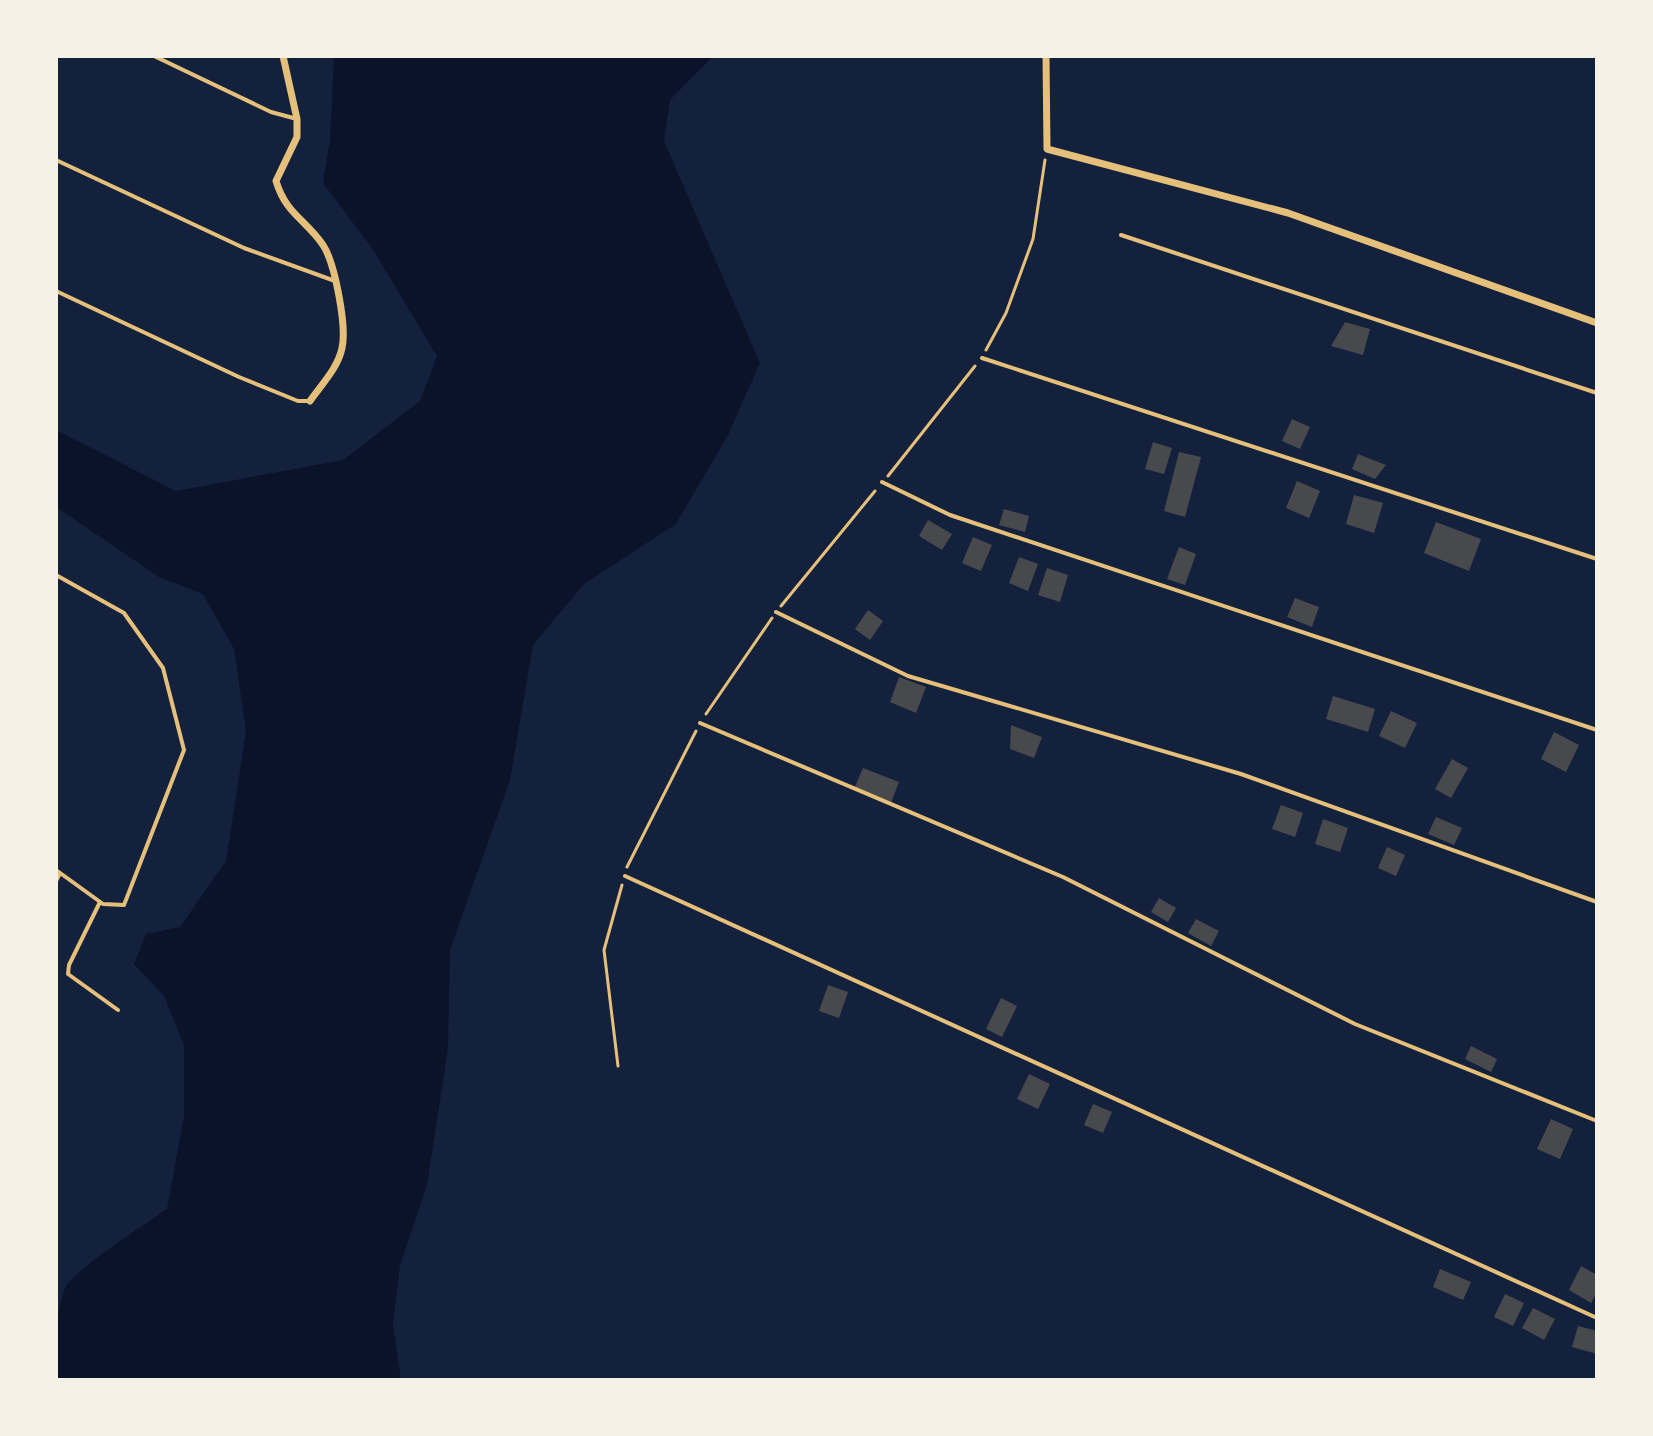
<svg xmlns="http://www.w3.org/2000/svg" width="1653" height="1436" font-family="Arial,sans-serif">
<rect width="100%" height="100%" fill="#14213d"/>
<!-- water -->
<path fill="#0b132b" d="M334,56h379l-43,44 -6,41 96,222 -32,72 -52,89 -92,60 -51,61 -23,135 -60,170 -2,99 -21,136 -27,80 -7,59 8,56h-345c0,-30 -2,-63 9,-92 6,-16 83,-66 102,-79l17,-93v-71l-20,-49 -30,-32 12,-30 34,-7 46,-66 20,-130 -12,-82 -31,-55 -44,-17 -103,-70v-77l120,61 167,-31 77,-59 17,-45 -63,-105 -51,-68 7,-44z"/>
<!-- building -->
<path fill="#48494c" d="M1345,322l25,7 -7,26 -32,-9z
M1292,419l18,8 -10,22 -18,-8z
M1153,442l19,6 -8,26 -19,-5z
M1179,452l22,5 -16,60 -21,-6z
M1358,454l28,11 -11,14 -23,-10z
M1297,481l23,10 -11,27 -23,-10z
M1354,495l29,8 -9,30 -28,-9z
M1004,509l25,7 -4,16 -26,-7z
M928,520l24,14 -10,16 -23,-14z
M1436,522l45,17 -12,32 -45,-18z
M973,537l19,8 -11,26 -19,-8z
M1179,547l17,7 -11,31 -18,-6z
M1019,557l19,7 -10,27 -19,-8z
M1047,568l21,7 -8,27 -22,-7z
M1295,598l24,9 -7,20 -25,-10z
M868,610l15,11 -13,19 -15,-11z
M899,677l27,10 -10,26 -26,-11z
M1333,696l42,13 -7,23 -42,-13z
M1391,711l26,12 -12,25 -26,-12z
M1011,725l31,12 -8,21 -24,-9z
M1554,732l25,13 -13,27 -25,-13z
M1452,759l16,9 -17,30 -16,-9z
M863,768l36,14 -8,21 -37,-14z
M1281,805l22,8 -8,24 -23,-8z
M1436,817l26,11 -8,17 -26,-11z
M1323,819l25,9 -8,24 -25,-8z
M1387,847l18,8 -9,21 -18,-8z
M1159,898l17,10 -8,14 -17,-10z
M1196,919l23,12 -8,15 -23,-13z
M828,985l20,7 -9,26 -20,-7z
M1001,998l16,8 -15,31 -16,-8z
M1471,1046l26,13 -6,13 -26,-13z
M1029,1074l21,10 -12,25 -21,-10z
M1093,1104l19,8 -9,21 -19,-8z
M1551,1119l22,10 -13,30 -23,-10z
M1581,1266l16,9v17l-6,11 -22,-13z
M1440,1269l31,13 -8,18 -30,-13z
M1505,1294l19,9 -11,23 -19,-9z
M1533,1308l22,11 -11,21 -22,-12z
M1578,1326l19,5v23l-25,-7z"/>
<g fill="none" stroke-linecap="round" stroke-linejoin="round">
<!-- path -->
<path stroke="#e5c07b" stroke-width="3" d="M986,350l20,-37 27,-74 12,-79
M888,476l87,-110
M781,606l94,-115
M706,714l66,-96
M627,867l69,-136
M618,1066l-14,-116 18,-65"/>
<!-- service -->
<path stroke="#e5c07b" stroke-width="4" d="M154,56l117,56 26,7
M56,160l188,88 91,33
M1121,235l476,158
M56,291l183,86 59,24h12
M982,358l615,201
M882,482l68,33 647,215
M56,575l68,38 39,55 21,82 -60,155 -21,-1 -47,-34
M776,612l132,64 333,98 356,128
M700,723l363,154 292,147 242,97
M625,876l972,442
M56,881l4,-8
M100,902l-31,63 -1,9 50,36"/>
<!-- minor -->
<path stroke="#e5c07b" stroke-width="7" d="M283,56l14,63v18l-21,44c10,33 29,38 47,64 12,18 24,82 19,103 -4,20 -21,37 -32,53
M1046,56l1,93 241,64 309,110"/>
</g>
<!-- border -->
<rect width="1653" height="1436" fill="none" stroke="#f6f1e7" stroke-width="116"/>
</svg>
